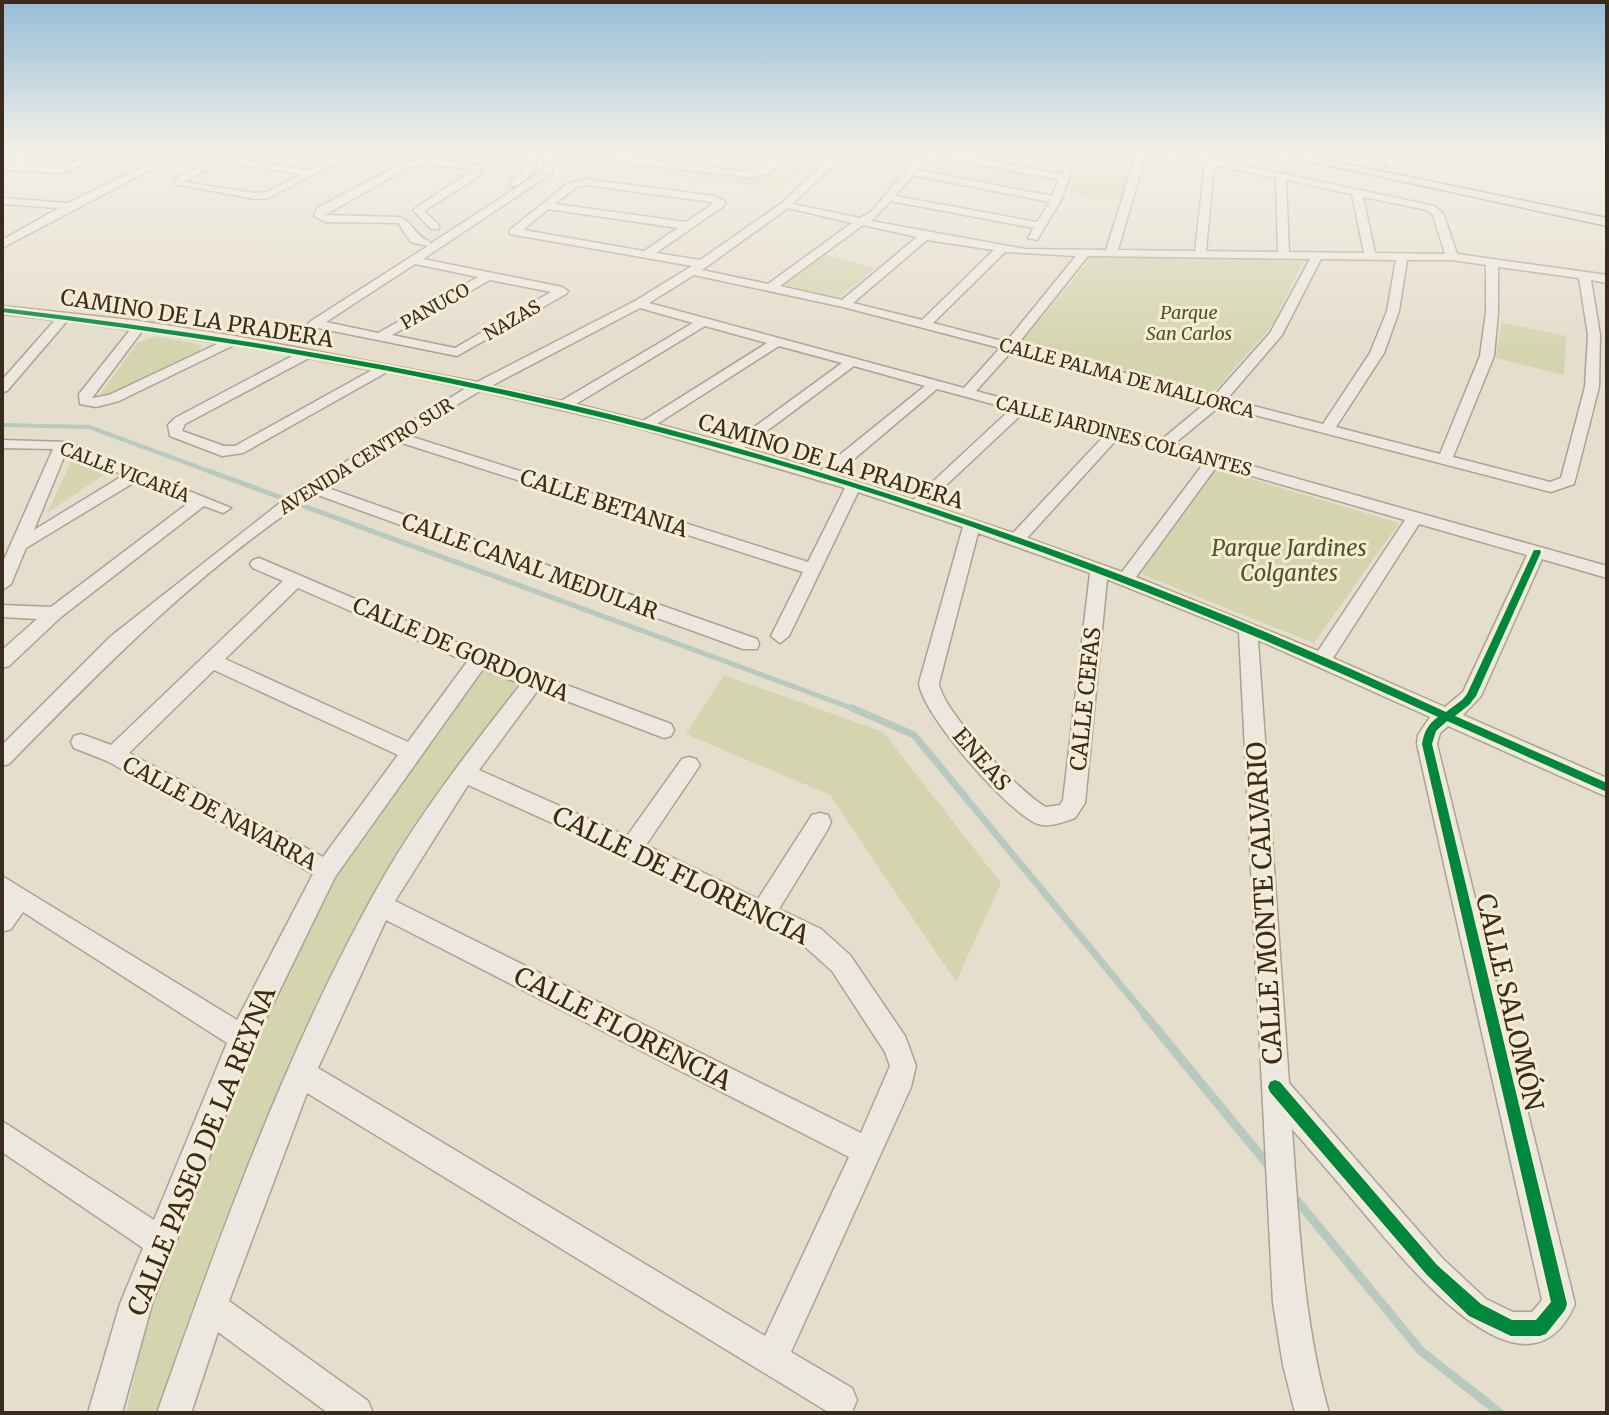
<svg xmlns="http://www.w3.org/2000/svg" width="1609" height="1415" font-family="Merriweather,serif">
<rect width="100%" height="100%" fill="#e5decd"/>
<!-- green -->
<path fill="#d4d5af" d="M562,149h261l-42,41 -215,-28z
M957,158l75,14 -7,16 -79,-15z
M1079,172l50,5 -7,24 -53,-7z
M823,254l52,14 -37,30 -56,-14z
M1092,257l211,4 -31,65 -60,68 -192,-51z
M1501,322l65,14 -2,39 -68,-17z
M156,336l46,9 -3,6 -104,50 42,-58z
M74,456l37,14 -64,43z
M1215,468l184,55 -85,120 -173,-69z
M487,667l37,15 -103,136 -48,82 -57,111 -122,297 -31,105h-37l18,-78 43,-135 77,-174 69,-144 80,-125z
M724,675l159,57 118,151 -45,99 -126,-187 -144,-61z"/>
<g fill="none" stroke-linecap="round" stroke-linejoin="round">
<!-- stream-far3 -->
<path stroke="#b8cabf" stroke-width="4" d="M2,425l87,2 125,46"/>
<!-- stream-far2 -->
<path stroke="#b8cabf" stroke-width="5" d="M209,471l648,239"/>
<!-- stream-far1 -->
<path stroke="#b8cabf" stroke-width="7" d="M852,708l62,27 233,282"/>
<!-- stream -->
<path stroke="#b8cabf" stroke-width="9" d="M1145,1015l124,151
M1294,1197l127,154 79,62"/>
<!-- minor casing -->
<g stroke="#aaa296" stroke-width="3">
<path id="minor" d="M41,149h12l-34,16 42,2 46,-18h12l-57,24 -60,-3v-6z
M179,149h11l-188,99v-8l57,-32 -57,-4v-6l66,5z
M232,149h11l-15,9 82,12 32,-17 -8,-4 22,3 -87,46 -14,1 -81,-15 3,-6zM220,162l81,12 -34,18 -12,1 -71,-11z
M528,149h9l-2,23 -19,14h-6v-4l15,-11z
M544,149h10l-2,24 -129,86 139,28 6,4 -2,3 -109,62 -139,-28 -11,2 -2,-3 6,-6 117,-75 -17,-4 -13,-19 -73,-1 -11,-6 3,-8 88,-46 22,-4 53,8 1,9 -57,36 15,14v4h-8l-18,-19 60,-40 -46,-6 -16,2 -86,49 74,2c14,4 15,19 30,24l1,3 114,-74zM415,264l63,13 -100,56 -52,-11zM490,280l61,12 -96,56 -63,-13z
M585,149h9l7,5 91,11 22,-16h9l-21,17c45,5 48,14 83,-17h10l-26,24 -16,5 -155,-19z
M839,149h10l-56,55 67,14 11,-6 53,-63 137,25 8,-18 -29,-7h40l-19,51 -24,40 -9,-2 6,-10 -143,-27 -20,20 154,28 81,1 32,-101h9l-29,101 77,1 10,-88 -55,-14h16l268,57 9,7 14,41 150,21v8l-16,-3 9,55 -1,52 -25,97 -23,8 -331,-86 -46,38 433,122v12l-65,-19 -61,137 -18,19 144,63v19l-159,-71 -8,7 -3,11 138,560c-48,111 -168,-40 -207,-86 -25,-30 -50,-59 -76,-89 7,96 11,191 37,284h-34l-12,-48 -10,-62 -34,-671 -120,-48 -12,-5 -22,224 -10,15c-12,4 -25,10 -37,6 -30,-11 -116,-110 -119,-141l44,-156 -105,-35 -69,144 -9,7 -9,-7 32,-64 -407,-131 -71,46 432,152 2,5 -2,5h-14l-428,-155c-114,74 -211,173 -306,270l-7,2v-21l108,-108 194,-153 7,-1 155,-95 -79,-16 -144,81 -21,3 -52,-20 -2,-11 7,-7 119,-63 -60,-10 -115,56 -23,6 -16,-3 -1,-10 51,-64 -63,-9 -60,70 -5,1v-12l53,-60 -53,-6v-8l138,15 95,15 242,46 158,-81 57,-35 -182,-32v-4l57,-46 19,-5 127,17 12,5v4l-69,48 44,7 82,-57zM930,154l129,26 -7,16 -135,-26zM1214,165l62,13 2,74 -72,-1zM913,175l137,27 -13,20 -142,-26zM1286,180l66,14 12,59 -75,-1zM586,185l125,17 3,1 -28,19 -131,-18 20,-16zM1363,197l64,13 6,5 12,39 -70,-1zM788,208l64,15 -84,61 -66,-14zM548,209l130,19 -34,23 -121,-21zM863,225l54,12 -75,63 -62,-14zM927,240l67,10 -72,70 -69,-17zM1005,252l71,4 -70,86 -73,-19zM1088,256l222,3 -40,74 -56,63 -197,-51zM1321,259l75,1 -9,51 -17,42 -47,71 -96,-25 55,-64zM1407,260h45l34,5v47l-6,44 -40,98 -104,-27 48,-74 15,-42zM1498,267l81,11 9,57 -3,52 -24,91 -11,4 -97,-25 41,-101 4,-44zM694,275l149,32 157,41 -36,40 -315,-85zM640,308l53,15 -132,78 -70,-15zM705,326l62,17 -124,78 -67,-17zM142,331l77,12 -110,52 -17,3zM779,346l63,17 -111,81 -74,-20zM1012,351l195,51 -47,39 -184,-50zM309,358l63,12 -137,76h-11l-42,-15 3,-7zM854,366l71,20 -104,84 -77,-22zM937,389l74,20 -98,91 -78,-25zM480,391l159,37 206,60 -37,74 -402,-127zM1023,413l82,22 -92,98 -87,-29zM1118,438l86,25 -82,109 -95,-34zM1217,466l188,54 -87,131 -182,-74zM1419,524l108,31 -64,137 -18,15 -112,-49zM978,533l112,40 -27,227 -3,5 -14,2c-25,-13 -105,-97 -107,-124zM1258,640l172,77 -12,18 -1,9 125,556 -10,12h-19l-27,-13 -43,-40 -154,-176z
M1385,149h9l-1,19 -8,-2z
M1560,149h47v6l-42,-3z
M2,440l65,2 164,66 -8,5 -19,-7 -143,111 -52,49 -7,2v-18l35,-31 -35,-2v-12l49,2 140,-106 -53,-21 -112,68 -15,36 -9,6v-26l51,-115 -51,-1zM66,452l58,23 -90,55z
M259,558l227,97 185,69 3,6 -3,6 -7,2 -126,-48 -59,80 148,66 55,-77 7,-2 7,2 4,6 -4,6 -50,74 112,54 54,-84 8,-2 8,2 3,7 -3,7 -49,80 42,20 29,26 55,81 11,30 -5,21 -120,265 61,36 5,12 -5,12h-24l-521,-319 -78,208 139,100 5,12h-45l-110,-81 -27,81h-34c65,-184 132,-372 230,-542 39,-66 87,-127 134,-187l-38,-15 -148,208 -82,168 -101,259 -30,109h-34l32,-109 23,-56 -141,-96v-31l152,99 73,-177 -204,-131 -12,17 -9,3v-56l235,144 76,-146 -206,-113 -33,-13 -3,-6 3,-6 7,-2 30,11 172,-164 -30,-13 -3,-4 3,-4zM298,588l169,74 -59,80 -183,-83zM214,670l184,85 -75,102 -194,-104zM468,785l155,70 180,90 29,26 53,81 5,14 -29,67 -466,-232zM386,920l463,237 -84,179 -447,-268z"/>
</g>
<!-- major casing -->
<g stroke="#90887d" stroke-width="3">
<path id="major" d="M1254,149h21l332,69v8z"/>
</g>
<!-- minor -->
<use href="#minor" fill="#ede8df" fill-rule="evenodd"/>
<!-- major -->
<use href="#major" fill="#e5dfd0" fill-rule="evenodd"/>
<!-- cycleway casing -->
<g stroke="#f6ebd3" stroke-width="5">
<path id="cycleway" d="M2,308c238,28 475,68 706,132 163,45 324,99 481,161 87,34 172,72 257,111l16,-12 5,-6 66,-142 1,-2h6l1,2 -65,144 -7,9 -14,11 152,67v9l-160,-71 -11,10 -4,13 135,560 -2,6 -19,24 -6,2h-29l-42,-20 -42,-41 -157,-183 -2,-5 2,-5 5,-2 5,2 157,183 44,39 31,16h24l15,-18 -129,-558c2,-12 6,-20 16,-27 -240,-110 -486,-207 -741,-275 -228,-62 -460,-102 -695,-130z"/>
</g>
<!-- cycleway -->
<use href="#cycleway" fill="#00873e" fill-rule="evenodd"/>
</g>
<!-- sky -->
<linearGradient id="sky" x2="0" y2="1"><stop stop-color="#95bdd8"/><stop offset="0.43" stop-color="#f3f0e8"/><stop offset="1" stop-color="#f3f0e8" stop-opacity="0"/></linearGradient>
<rect width="1609" height="347" fill="url(#sky)"/>
<g text-anchor="middle" dominant-baseline="central" stroke-width="6" stroke-linejoin="round" paint-order="stroke">
<!-- far-street labels -->
<g font-size="18" fill="#392b1e" stroke="#f6ebd3">
<text transform="translate(435 306) rotate(-29)">PANUCO</text>
<text transform="translate(512 320) rotate(-30)">NAZAS</text>
<text transform="translate(1127 378) rotate(15)">CALLE PALMA DE MALLORCA</text>
<text transform="translate(1124 436) rotate(15)">CALLE JARDINES COLGANTES</text>
<text transform="translate(366 456) rotate(-32)">AVENIDA CENTRO SUR</text>
<text transform="translate(125 472) rotate(21)">CALLE VICARÍA</text>
</g>
<!-- far-park labels -->
<g font-size="18" font-style="italic" fill="#4a5624" stroke="#f6ebd3">
<text x="1189" y="312">Parque<tspan x="1189" dy="21">San Carlos</tspan></text>
</g>
<!-- street labels -->
<g font-size="22" fill="#392b1e" stroke="#f6ebd3">
<text transform="translate(197 318) rotate(9)">CAMINO DE LA PRADERA</text>
<text transform="translate(831 461) rotate(17)">CAMINO DE LA PRADERA</text>
<text transform="translate(604 503) rotate(18)">CALLE BETANIA</text>
<text transform="translate(530 566) rotate(20)">CALLE CANAL MEDULAR</text>
<text transform="translate(461 649) rotate(23)">CALLE DE GORDONIA</text>
<text transform="translate(1085 699) rotate(-84)">CALLE CEFAS</text>
<text transform="translate(982 759) rotate(49)">ENEAS</text>
<text transform="translate(220 813) rotate(28)">CALLE DE NAVARRA</text>
</g>
<!-- park labels -->
<g font-size="22" font-style="italic" fill="#4a5624" stroke="#f6ebd3">
<text x="1289" y="548">Parque Jardines<tspan x="1289" dy="25">Colgantes</tspan></text>
</g>
<!-- near-street labels -->
<g font-size="26" fill="#392b1e" stroke="#f6ebd3">
<text transform="translate(681 875) rotate(26)">CALLE DE FLORENCIA</text>
<text transform="translate(1264 903) rotate(-93)">CALLE MONTE CALVARIO</text>
<text transform="translate(1510 1002) rotate(77)">CALLE SALOMÓN</text>
<text transform="translate(623 1028) rotate(27)">CALLE FLORENCIA</text>
<text transform="translate(201 1151) rotate(-68)">CALLE PASEO DE LA REYNA</text>
</g>
</g>
<!-- border -->
<rect width="1609" height="1415" fill="none" stroke="#392b1e" stroke-width="8"/>
</svg>
